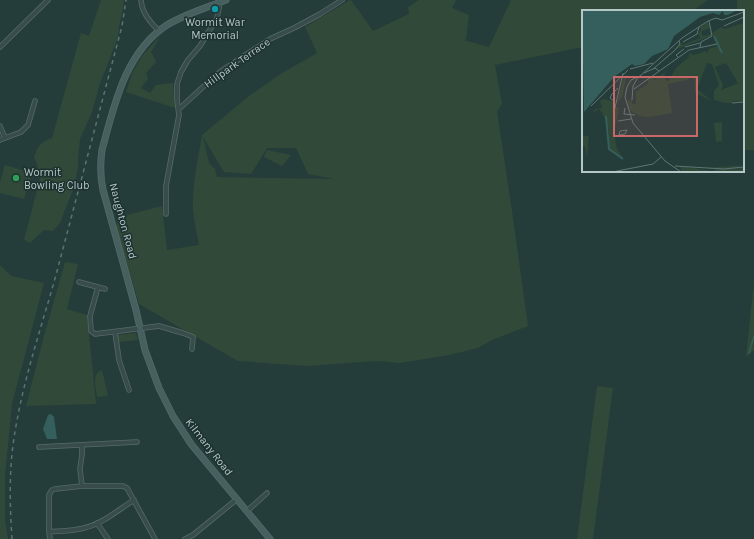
<svg xmlns="http://www.w3.org/2000/svg" width="754" height="539" font-family="Karla,sans-serif">
<rect width="100%" height="100%" fill="#243d3b"/>
<!-- green -->
<path fill="#314938" fill-rule="evenodd" d="M101,0h23l-1,8 -4,19 -1,10 -11,29 -7,17 -8,29 -12,27 -2,19v9l-4,20 -14,36 -7,8 -9,-1 -14,13 -6,-3 17,-65 -7,-18c4,-11 6,-15 18,-19l29,-105 8,3z
M350,0h1l22,31 36,-17 -1,-7 11,-7h37l-4,8 17,7 -3,25 -6,-1 29,8 22,-47h197l-16,11h-109v36l-88,18 7,39 -5,7 16,107 15,108 -36,14 -14,8 -29,7 -49,8 -23,-2 -70,5 -69,-5 -99,-57 -23,-77 3,-10 43,-11 5,44 32,-5c-2,-12 -5,-23 -6,-35 -1,-25 5,-50 9,-75l47,-39 33,-23 35,-20 -12,-26zM203,137l21,35 27,2 16,-26h29l12,26 26,5 -117,-2 -2,-8 -6,-6z
M737,0h17v150h-11v-139h-6z
M161,35l-10,17 3,5 2,5 -10,11 2,6 -7,9 9,5 6,-8 17,-2 2,25 -49,-16 6,-19 10,-17z
M267,150l24,5 -9,11 -18,-9z
M5,165l27,8 -8,26 -24,-6v-11z
M65,262l13,2 -11,45 20,6 9,89 -70,2 18,-70z
M0,265l11,11 33,7 -32,121 -7,71v45l3,19h-8z
M754,282v68l-8,7z
M136,333l2,7 -20,2 -1,-7z
M102,370l6,26 -11,1c-1,-10 -6,-23 5,-27z
M597,386l16,2 -20,151h-16z"/>
<!-- water -->
<path fill="#345f5c" d="M51,414l3,3 3,22h-10l-4,-10 5,-14z"/>
<g fill="none" stroke-linecap="round" stroke-linejoin="round">
<!-- stream -->
<path stroke="#345f5c" stroke-width="1.5" d="M749,353l5,-17"/>
<!-- minor casing -->
<g stroke="#566b69" stroke-width="5.5">
<path id="minor" d="M141,0c1,13 9,22 18,31
M0,47l48,-47
M179,109l25,-23 17,-15 49,-32 26,-12 24,-13 22,-14
M0,126l5,12
M0,140l21,-8 7,-7 7,-24
M166,214v-28l13,-71 -2,-15v-16l4,-12 7,-12 12,-14 17,-28 2,-10v-5
M79,282l26,7
M98,287l-8,29 1,15 4,3 64,-8 24,7 10,4 -1,12
M115,332l4,28 10,30
M82,445v9l-2,15 2,17
M39,447l98,-5
M134,500c-16,10 -32,24 -50,28 -11,3 -24,3 -35,4v-37l3,-5 3,-1 27,-3h41l4,2 28,51
M247,511l20,-18
M97,523l11,16
M49,532l1,7
M185,539l8,-4 44,-36"/>
</g>
<!-- secondary casing -->
<g stroke="#566b69" stroke-width="7">
<path id="secondary" d="M226,0c-20,8 -41,14 -59,25 -42,27 -53,81 -65,125 -2,14 -2,26 1,40l33,120 9,40 14,38 14,28 18,28 79,95"/>
</g>
<!-- minor -->
<use href="#minor" stroke="#384d4b" stroke-width="4"/>
<!-- secondary -->
<use href="#secondary" stroke="#46605f" stroke-width="5.5"/>
<!-- rail -->
<path stroke="#5a7472" stroke-width="1.5" stroke-dasharray="4 4" stroke-linecap="butt" d="M12,539c-2,-31 -3,-63 1,-94 8,-59 27,-113 43,-170 22,-83 44,-166 66,-249l4,-26"/>
</g>
<!-- markers -->
<circle fill="#0f9aa8" stroke="#1d3230" stroke-width="1.5" cx="215" cy="9" r="4"/>
<circle fill="#2e9e5b" stroke="#1d3230" stroke-width="1.5" cx="16" cy="178" r="4"/>
<g text-anchor="middle" dominant-baseline="central" stroke-width="3" stroke-linejoin="round" paint-order="stroke">
<!-- poi labels -->
<g font-size="11" fill="#b4c8c7" stroke="#1d3230">
<text x="215" y="22">Wormit War<tspan x="215" dy="13">Memorial</tspan></text>
<text x="24" y="172" text-anchor="start">Wormit<tspan x="24" dy="13">Bowling Club</tspan></text>
</g>
<!-- street labels -->
<g font-size="11" fill="#b4c8c7" stroke="#1d3230">
<text transform="translate(237 63) rotate(-35)">Hillpark Terrace</text>
<text transform="translate(123 221) rotate(75)">Naughton Road</text>
<text transform="translate(209 447) rotate(52)">Kilmany Road</text>
</g>
</g>
<!-- overview -->
<g transform="translate(582 10)">
<rect width="162" height="162" fill="#243d3b"/>
<path d="M126,12l2,6 -8,3v3l1,2 8,-2v2l-34,13 -7,6 11,-12 2,2 17,-7 -2,-4 3,-4 -1,-3zM162,13v79l-11,-1 -1,2h-6l-12,-3v-9l5,-6 -7,-21 -5,-1 -10,26 15,12 -17,-8 -1,-18 -7,5 -19,4 4,29 -24,4 -8,-1 -11,-6 -2,-9 5,-2v5h4v-12l13,-9 -2,-3 5,-3 3,3 10,-8 -1,6 4,4 8,-14 13,-11v-4l5,2 12,-4 1,3 2,-5 9,-3 -6,-13 9,-6 4,2zM144,53l12,20 3,-1 -20,8 2,-5 -8,-18zM45,63l-5,24 -5,6 6,-23zM21,89l10,2v4l6,3 -5,26 3,15 6,10 -15,-9 1,-20 -7,-18 -3,-3 -7,4 3,-4 7,-1 -2,-7zM140,112v19l-6,1 -2,-19zM0,126h7l-2,22 -2,-12h-3zM162,155l-14,4 14,-1v4h-62l-2,-6 32,5 6,-2 -12,-1z" fill="#314938" fill-rule="evenodd"/>
<path d="M0,0h155l-9,5h-4l-1,-4 -4,4 -6,-2 -13,4 -26,19 -6,13 -16,7 -8,8 -9,2 -3,-2 -18,13 -30,35z" fill="#345f5c"/>
<path fill="none" stroke="#345f5c" stroke-width="2" d="M132,26l8,17M24,106l3,33 14,10"/>
<path fill="none" stroke="#5e7573" stroke-width="1" d="M142,16l20,-9M101,32l14,-8 2,-7M103,37l15,-4M118,37l1,-5 11,-6 -3,-15M96,47l-2,-2 8,-6M48,59l23,-6M71,59l21,-18 6,-7 -1,-3M62,63l11,-5 4,3M52,79l55,-39 28,-6M50,90l1,-14 5,-9M32,91l-4,-3 2,-4 6,-6M150,93l12,-1M9,96l37,-36M43,98l-1,6 11,1M32,110v-8l9,-39M36,111l13,-2M45,120l-2,4 -6,1 1,-4zM93,156l49,3 20,-2M30,162l41,-8 8,-7M99,162l-16,-11 -32,-38 -8,-26 2,-10 4,-7 9,-4 42,-38 26,-17 8,-3 6,2 22,-8"/>
<path fill="#c86868" fill-opacity="0.15" stroke="#c86868" stroke-width="2" d="M32,67h83v59h-83z"/>
<rect width="162" height="162" fill="none" stroke="#b4c8c7" stroke-width="2"/>
</g>
</svg>
